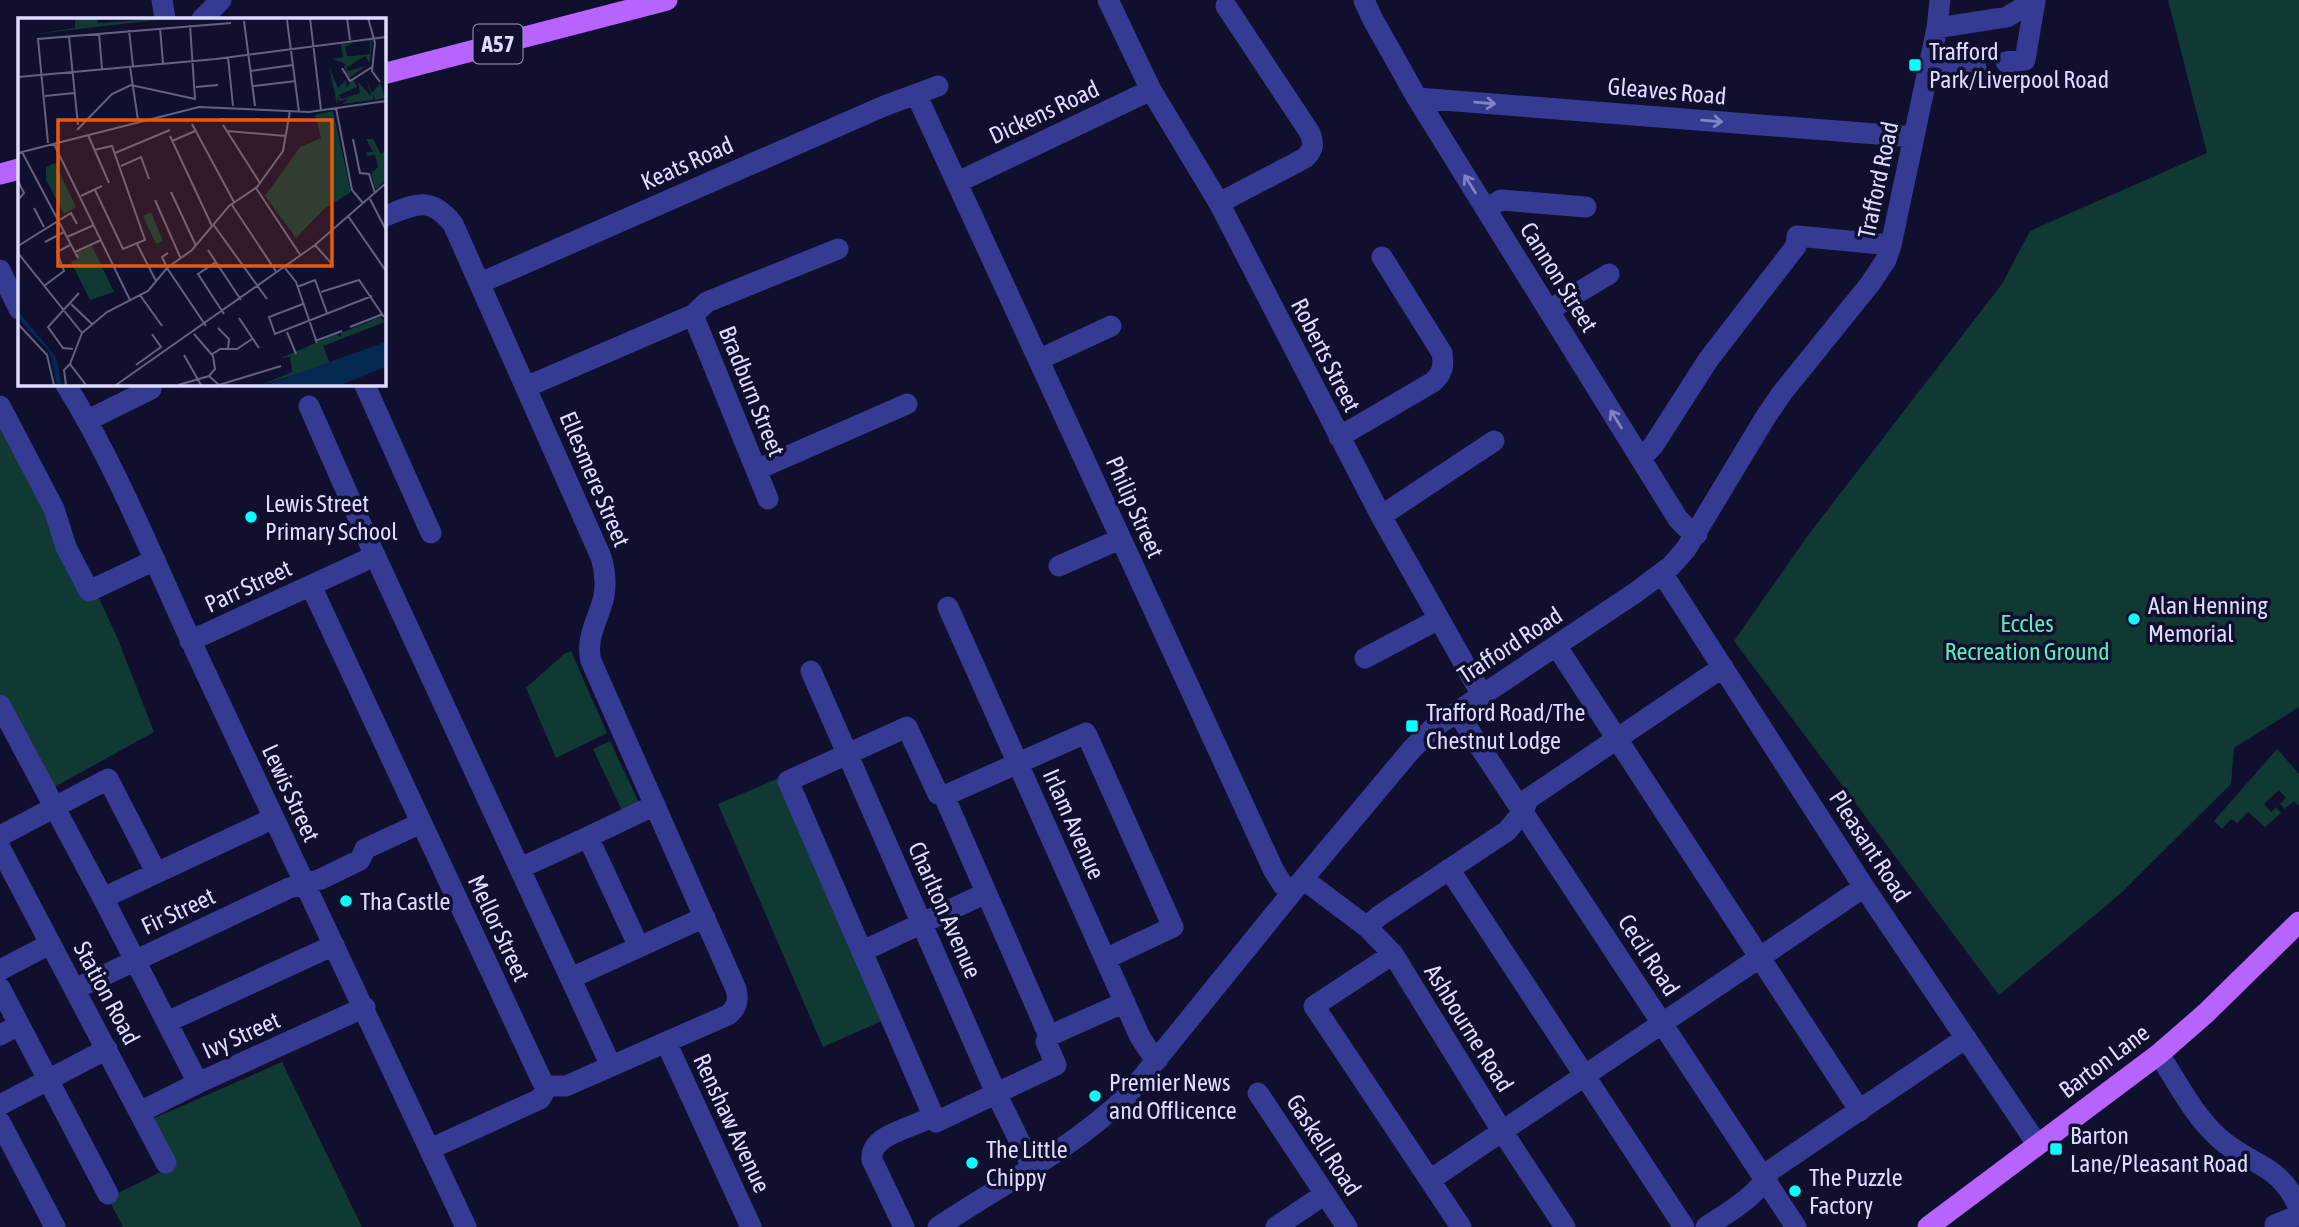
<svg xmlns="http://www.w3.org/2000/svg" width="2299" height="1227" font-family="'Asap Condensed',sans-serif">
<rect width="100%" height="100%" fill="#110f2e"/>
<!-- green -->
<path fill="#113934" d="M2168,0h131v707l-65,41 -3,36 -111,110 -121,101 -265,-354 75,-107 193,-250 28,-53 177,-78z
M0,419l96,173 21,45 37,95 -105,58 -49,-96z
M571,651l36,82 -51,25 -30,-70 38,-34z
M610,741l31,66 -17,8 -31,-66z
M2277,749l22,25v32l-5,-5 -9,8 -5,-5 6,-6 -7,-8 -15,14 7,8 5,-5 5,6 -16,14 -17,-15 -11,11 -6,-4 -9,10 -8,-8z
M779,778l105,242 -61,27 -105,-243z
M282,1062l80,165h-239l-15,-29 67,-33 -23,-46z"/>
<g fill="none" stroke-linecap="round" stroke-linejoin="round">
<!-- minor -->
<path stroke="#353a92" stroke-width="21" d="M162,0l3,19
M1108,0l43,90 68,113 162,313 101,179
M1364,0l8,18 45,80 261,421 9,9 10,6
M202,19l19,-19
M1937,28l70,-11 28,-17
M2006,62l19,-2 10,-59
M1930,65l34,3 12,-1
M916,94l358,777 9,14 9,7
M1417,98l497,39
M958,182l193,-92
M1219,203l86,-45c9,-9 9,-14 5,-25l-84,-127
M1486,209l15,-9 85,7
M0,270l19,39
M480,283l404,-177 54,-20
M1549,310l60,-36
M693,315l14,-13 131,-53
M1040,359l71,-33
M65,383c58,94 97,199 145,299 85,182 172,363 256,545
M364,383l67,150
M526,387l167,-72 75,184
M0,406l54,103 12,38 23,44 66,-31
M309,406l62,141 240,519
M88,420l63,-31
M1339,437l94,-55c10,-9 11,-16 9,-29l-60,-96
M1641,458l12,-12 55,-86 88,-114 1,-10 94,9
M756,470l151,-66
M1381,516l113,-75
M1059,566l61,-27
M1662,573l202,314 173,257
M311,586l231,495 6,5h18l162,-71c9,-7 11,-15 8,-26l-145,-328c-6,-24 8,-42 13,-65 2,-13 1,-26 -3,-39l-148,-333c-24,-30 -39,-19 -70,-7
M948,607l192,430 10,15 8,7
M190,641l176,-81
M1557,647l303,464
M1365,658l74,-39
M811,671l185,422 37,76
M0,705l103,193 95,185
M1457,712l339,515
M907,727l31,67 6,2 105,240 -3,6 10,23 -120,57 -148,-341z
M944,796l142,-63 87,194 -68,32
M655,805l-67,32 51,110 66,-30
M0,836l108,-57 48,93
M0,848l166,315
M527,865l61,-28
M1449,869l235,358
M1303,879l64,48 26,27 109,177 63,96
M103,898l171,-80
M1367,927l12,-11 128,-85 16,-19 5,-13 195,-132
M863,951l123,-58
M1393,954l-79,52 147,221
M0,970l50,-26
M571,978l68,-31
M0,988l108,206
M75,989l214,-101 32,-9 39,-19 5,-11 56,-26
M167,1022l167,-77
M0,1035l19,-10
M1049,1036l76,-34
M666,1042l85,185
M2159,1054c18,28 35,62 60,84 31,28 60,24 80,70
M1258,1093l89,134
M0,1105l107,-56
M140,1112l58,-29 167,-76
M0,1122l55,105
M430,1149l110,-50 8,-13
M1430,1180l434,-293
M2275,1225l24,-10
M904,1227l-32,-67c-3,-23 34,-31 51,-39
M938,1227c66,-44 131,-76 189,-131l176,-217 109,-130 21,-21 202,-135 36,-27 15,-17 79,-131 17,-25 88,-109 16,-24 5,-15 46,-217 3,-28
M1276,1227l49,-33
M1706,1227c24,-16 51,-30 65,-57l195,-132"/>
<!-- major -->
<path stroke="#b663ff" stroke-width="21" d="M383,74l284,-74
M0,174l19,-5
M1928,1227l231,-173 47,-41 93,-91"/>
</g>
<!-- one-way arrows -->
<defs><path id="oneway-shaft" d="M-6 0H5M1.5-3L5.5 0L1.5 3" fill="none" stroke-width="1.6" stroke-linecap="round" stroke-linejoin="round" transform="scale(1.75)"/></defs>
<g stroke="#8183c3">
<use href="#oneway-shaft" transform="translate(1485 103) rotate(5)"/>
<use href="#oneway-shaft" transform="translate(1712 121) rotate(5)"/>
<use href="#oneway-shaft" transform="translate(1470 184) rotate(-122)"/>
<use href="#oneway-shaft" transform="translate(1616 419) rotate(-122)"/>
</g>
<!-- markers -->
<g fill="#08fdff" stroke="#110f2e" stroke-width="2.5">
<rect x="1908" y="58" width="14" height="14" rx="3.5"/>
<circle cx="251" cy="517" r="7"/>
<circle cx="2134" cy="619" r="7"/>
<rect x="1405" y="719" width="14" height="14" rx="3.5"/>
<circle cx="346" cy="901" r="7"/>
<circle cx="1095" cy="1096" r="7"/>
<rect x="2049" y="1142" width="14" height="14" rx="3.5"/>
<circle cx="972" cy="1163" r="7"/>
<circle cx="1795" cy="1191" r="7"/>
</g>
<g text-anchor="middle" dominant-baseline="central" stroke-width="7" stroke-linejoin="round" paint-order="stroke">
<!-- shield labels -->
<rect fill="#110f2e" stroke="#a09ec0" stroke-width="2" x="473.5" y="24.5" width="49" height="39" rx="5"/>
<g font-size="23" font-weight="bold" fill="#dddcff">
<text x="498" y="44">A57</text>
</g>
<!-- poi labels -->
<g font-size="24" fill="#dddcff" stroke="#110f2e" text-anchor="start">
<text x="1929" y="51">Trafford<tspan x="1929" dy="28">Park/Liverpool Road</tspan></text>
<text x="265" y="503">Lewis Street<tspan x="265" dy="28">Primary School</tspan></text>
<text x="2148" y="605">Alan Henning<tspan x="2148" dy="28">Memorial</tspan></text>
<text x="1426" y="712">Trafford Road/The<tspan x="1426" dy="28">Chestnut Lodge</tspan></text>
<text x="360" y="901">Tha Castle</text>
<text x="1109" y="1082">Premier News<tspan x="1109" dy="28">and Offlicence</tspan></text>
<text x="2070" y="1135">Barton<tspan x="2070" dy="28">Lane/Pleasant Road</tspan></text>
<text x="986" y="1149">The Little<tspan x="986" dy="28">Chippy</tspan></text>
<text x="1809" y="1177">The Puzzle<tspan x="1809" dy="28">Factory</tspan></text>
</g>
<!-- street labels -->
<g font-size="24" fill="#dddcff" stroke="#110f2e">
<text transform="translate(1667 91) rotate(5)">Gleaves Road</text>
<text transform="translate(1044 112) rotate(-25)">Dickens Road</text>
<text transform="translate(687 163) rotate(-24)">Keats Road</text>
<text transform="translate(1878 180) rotate(-78)">Trafford Road</text>
<text transform="translate(1559 277) rotate(58)">Cannon Street</text>
<text transform="translate(1326 355) rotate(63)">Roberts Street</text>
<text transform="translate(752 391) rotate(68)">Bradburn Street</text>
<text transform="translate(595 479) rotate(67)">Ellesmere Street</text>
<text transform="translate(1135 507) rotate(66)">Philip Street</text>
<text transform="translate(248 586) rotate(-25)">Parr Street</text>
<text transform="translate(1510 645) rotate(-33)">Trafford Road</text>
<text transform="translate(291 793) rotate(65)">Lewis Street</text>
<text transform="translate(1074 824) rotate(66)">Irlam Avenue</text>
<text transform="translate(1870 846) rotate(57)">Pleasant Road</text>
<text transform="translate(945 910) rotate(66)">Charlton Avenue</text>
<text transform="translate(178 911) rotate(-25)">Fir Street</text>
<text transform="translate(499 928) rotate(65)">Mellor Street</text>
<text transform="translate(1649 955) rotate(57)">Cecil Road</text>
<text transform="translate(107 993) rotate(62)">Station Road</text>
<text transform="translate(1469 1028) rotate(58)">Ashbourne Road</text>
<text transform="translate(241 1035) rotate(-24)">Ivy Street</text>
<text transform="translate(2104 1061) rotate(-37)">Barton Lane</text>
<text transform="translate(732 1123) rotate(65)">Renshaw Avenue</text>
<text transform="translate(1324 1145) rotate(57)">Gaskell Road</text>
</g>
<!-- park labels -->
<g font-size="24" fill="#5aedbb" stroke="#110f2e">
<text x="2027" y="623">Eccles<tspan x="2027" dy="28">Recreation Ground</tspan></text>
</g>
</g>
<!-- overview -->
<g transform="translate(18 18)">
<rect width="368" height="368" fill="#110f2e"/>
<path d="M57,0h22l1,5 76,-5 -139,16 40,-6zM354,22l-2,23 -5,-7 -19,12 2,3 18,-5 -17,12 -5,-11 2,-3 -13,-5 10,-2 -2,-13 12,-1 -8,4 2,9h6l17,-2v-13l-8,1zM311,49l9,21 8,-8v8l7,-9 4,8 -18,8 2,4 19,-6 -2,-11 13,14 -4,-16 5,13 8,-10 5,15 -10,2 -2,-5v5l-31,4 6,-5 -9,2 -1,-6 -1,9zM315,93l18,81 -27,17 -28,29 -31,-42 35,-49 21,-9 -6,-23zM348,121h7l8,15 4,-3v29l-9,9 -5,-15 7,-7 -3,-12 -8,1 -1,-4h7zM37,145l21,44 -12,7 -18,-34v-13zM133,194l12,29 -7,3 -13,-28zM74,228l22,46 -24,8 -19,-38 8,-4 -3,-5zM362,299l5,5 -62,24 7,18 -69,21 31,-13 -2,-15 -9,1 55,-24 5,3v-4z" fill="#113934"/>
<path d="M0,293l38,46 6,28h-5l-7,-32 -31,-34zM367,324v25l-44,18h-75z" fill="#052851"/>
<path fill="none" stroke="#636182" stroke-width="2" d="M292,0l11,92M329,0l3,22M350,0l7,25 -3,28 8,11M269,2l12,92M226,3l11,85M142,10l3,35M111,12l4,36M81,15l3,36M51,19l9,88M210,39l5,49M112,49l8,53M324,50l8,13 22,-14M233,53l42,-6M0,59l198,-18 170,-22M235,68l43,-5M178,69l22,-2M27,78l29,-3M318,90l16,82 11,13M202,101h41M174,106l42,78M205,107l37,58M59,112l35,-36 19,-9 64,14 -5,-74M209,113l59,5M70,117l21,48M152,118l42,90M335,121l7,34 9,1 6,19M154,123l23,-10M30,125l-10,-104 193,-16M36,126l76,156M76,132l18,-4 33,94 -22,9 -28,-59M4,134l56,106M0,135l181,-46 110,5 77,-11M97,135l55,-23M103,148l20,-9 8,22M0,163l6,12 -6,7M238,170l45,68M153,174l25,54M63,178l21,-10M352,181l16,31M137,182l26,59M214,187l45,68M16,190l10,19M330,198l38,55M195,206l54,75M49,219l27,-12M27,224l19,-10M119,226l19,37M297,227l17,19M0,228l53,-33 6,11M190,232l33,50M57,234l26,-12M0,235l64,80M150,235l-6,4 5,11 39,58M198,244l-18,12 26,40M267,250l11,14 21,61M26,268l20,-15 -7,-19 13,-7M279,269l18,-7 12,33M303,274l38,-12 25,37M122,277l22,31M53,286l21,20M285,286l-34,13 6,17 97,-38M221,300l20,30M0,306l29,31 7,30M332,309l33,-13M200,310l11,11 -1,10M269,314l9,22M297,323l27,-10M55,331l-10,-1 -15,-21 31,-34M166,337l17,30M193,337l9,-6h17l15,-10M118,347l25,-18 -9,-13M191,358l10,9 62,-19M48,367l-2,-15 6,-6M68,367l-16,-21 12,-31 25,-21 41,-21 19,-23 25,-18 37,-44 28,-19 26,-36 7,-40M98,367l199,-140 71,-62M160,367l31,-9 6,-7 -2,-13 -19,-22"/>
<path fill="#e8590c" fill-opacity="0.15" stroke="#e8590c" stroke-width="3.5" d="M40,102h274v146h-274z"/>
<rect width="368" height="368" fill="none" stroke="#dddcff" stroke-width="3.5"/>
</g>
</svg>
